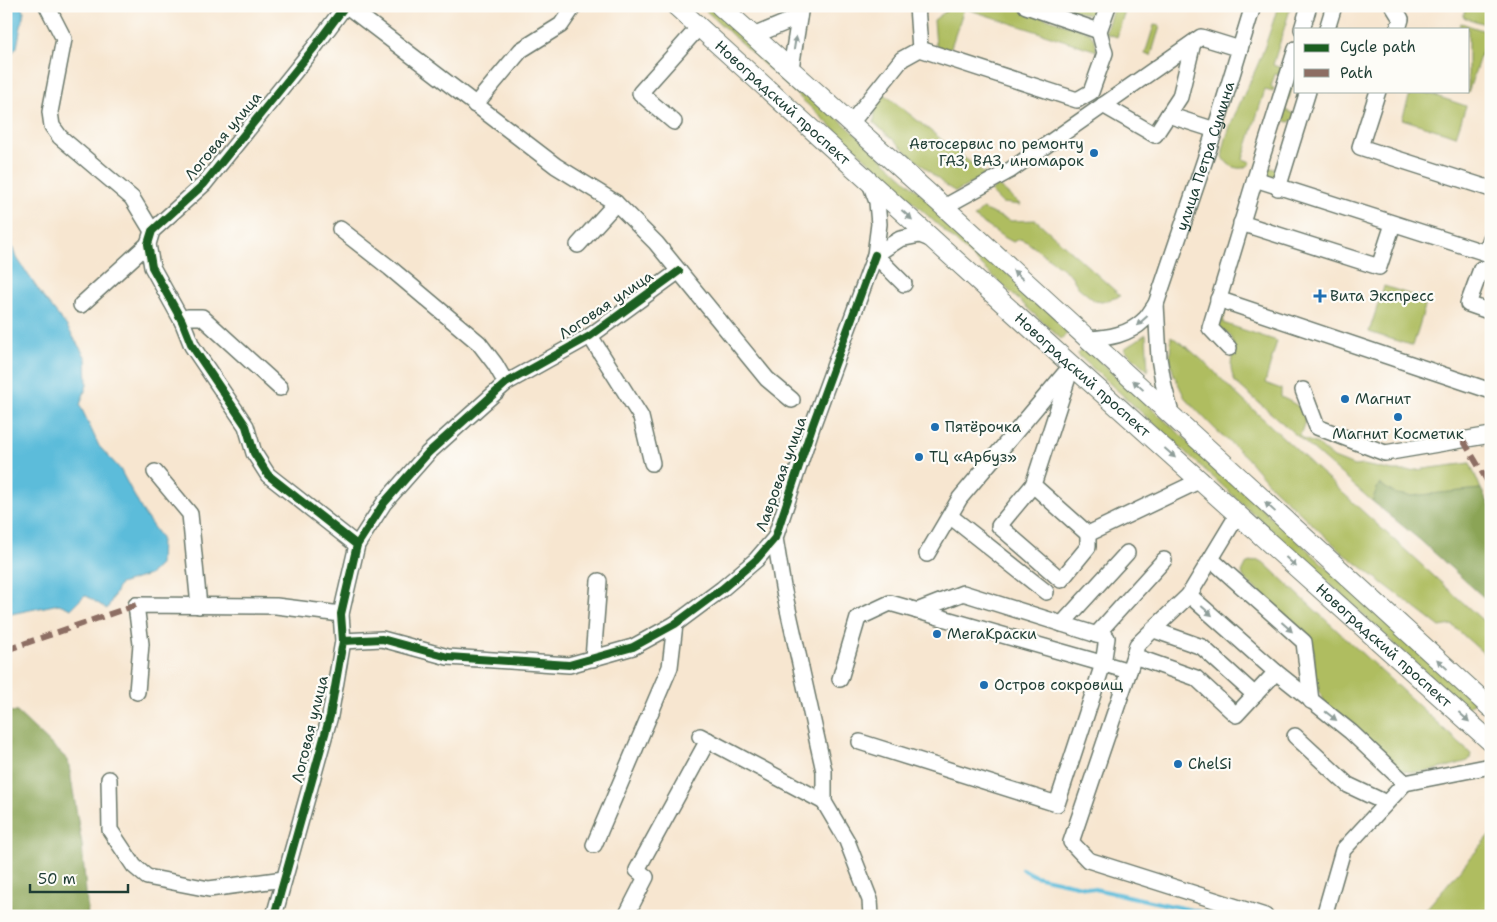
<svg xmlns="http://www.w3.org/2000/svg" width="1497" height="922" font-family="'Shantell Sans',sans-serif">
<rect width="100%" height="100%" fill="#fdfcf7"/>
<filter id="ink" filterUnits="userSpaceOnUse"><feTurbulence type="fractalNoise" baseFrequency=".02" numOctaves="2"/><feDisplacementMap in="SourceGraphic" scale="10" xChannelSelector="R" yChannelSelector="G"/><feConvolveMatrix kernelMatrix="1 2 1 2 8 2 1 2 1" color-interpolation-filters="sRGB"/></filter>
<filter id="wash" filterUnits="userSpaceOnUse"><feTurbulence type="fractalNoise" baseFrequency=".0096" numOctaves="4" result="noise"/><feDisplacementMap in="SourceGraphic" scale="20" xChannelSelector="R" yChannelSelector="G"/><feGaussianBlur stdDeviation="1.12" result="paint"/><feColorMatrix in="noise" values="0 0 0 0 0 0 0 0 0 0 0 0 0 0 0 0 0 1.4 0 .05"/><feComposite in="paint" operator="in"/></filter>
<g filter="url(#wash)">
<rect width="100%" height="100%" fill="#f7e6d0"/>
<!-- green -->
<path fill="#afbd60" stroke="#677d4a" d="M701,6h15l354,325 -9,8z
M953,6h12l-15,44 -14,-4 -2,-26z
M969,6h40l80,26 5,7 3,12 -130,-42z
M1060,6h40l-3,9 -2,2z
M1114,6l12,1 -9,30 -12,-4z
M1278,6h13l-18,59 8,3 -2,7 -4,-1 -4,13 3,1 -1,4 -8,-2 -22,69 8,3c-7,13 -31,4 -28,-12 7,-33 27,-64 39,-96 6,-16 11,-32 16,-48z
M1466,6h25v20l-28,-9z
M1461,23l27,9 -20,61 -6,-2h6v-62h-9z
M1154,25l6,1 -9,30 -6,-2z
M1296,58v19l-11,33 7,3 3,2 -2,5 -4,2 -7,-2 -15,47 8,2 2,4 -2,6h-13z
M1411,91h10l45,15 -10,30 -54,-17z
M883,93l103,82 -30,17 -10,-6 -72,-63 2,-20z
M997,185l24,20 -19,-2 -11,-11z
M982,209l29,12 25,-1 85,76 -19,6 -7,-1 -17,-14 -7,-12 -44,-33 -7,-3 -7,3 -11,-6 -28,-19z
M1384,286l43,14 -14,46 -44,-14z
M1221,311l4,1 -2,11 54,18 -12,42 16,6v8c8,4 24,10 24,21 0,5 -3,12 -5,17l3,4 15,5 6,6 10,8 20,8 10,-1 29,6h15l62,-8 11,26 -70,7 -15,-2 -17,-10 -7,17 -137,-119c-2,-5 -4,-10 -4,-15 1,-21 9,-30 -14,-40z
M1146,334l2,37 -24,-22z
M1171,336l18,13 20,17 21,22 128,119 133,121v32l-39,-35 -12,2 -98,-75 -71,-66 -25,-29 -32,-29 -29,-30 -11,-23 -4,-17z
M1084,347l390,354 -8,9 -165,-153 -224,-203z
M1258,560l5,2 208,192 -1,5 -2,2c-15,4 -42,13 -56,11 -6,0 -11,-3 -16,-5l-67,-55 -12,-26 -2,-9 -1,-25 -5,-12 -65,-62 -2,-5 5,-10z
M1491,834v82h-71z"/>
<!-- forest -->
<path fill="#8ba456" stroke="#557045" d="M1379,484l17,10 15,2 70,-7 10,19v96l-71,-64 -48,-39z
M6,711l11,1 51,48 14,85 6,71h-82z"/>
<!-- water -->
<path fill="#5cbcda" stroke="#3e7c87" d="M6,6h15l3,5 -7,36 -11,13z
M6,228l9,27 28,42 23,28 20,33 1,27 -7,20 19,41 21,23 24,45 17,24 -1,27 -11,10 -29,9 -13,25 -22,-14 -14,14 -12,-5 -53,11z"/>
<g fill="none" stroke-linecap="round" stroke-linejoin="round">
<!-- stream -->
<path stroke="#5cbcda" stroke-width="4" d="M1022,869l13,7 184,40"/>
</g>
</g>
<g filter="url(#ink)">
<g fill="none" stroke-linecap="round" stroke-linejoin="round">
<!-- minor casing -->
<g stroke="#6b786b" stroke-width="18">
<g id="minor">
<path d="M47,6l17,33 -14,73 2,14 8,11 72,61 20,33"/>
<path d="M345,6l-32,43 -109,135 -52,47 -4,13 4,23 30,54 10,25 54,80 8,27 14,22 89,70"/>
<path d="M347,6l209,160 60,37 40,40 111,136 25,21"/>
<path d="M917,6l3,43"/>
<path d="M1026,6l73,25"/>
<path d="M1393,6l8,13 -3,10"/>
<path d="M1302,29l7,-23"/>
<path d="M1327,29l7,-23"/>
<path d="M753,36l46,-19"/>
<path d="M1296,49l-41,130 231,74 5,-15"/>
<path d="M791,68l10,-62"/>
<path d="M1378,91l-18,56 131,42"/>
<path d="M475,105l46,-55 40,-25 13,-19"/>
<path d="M1103,105l52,30 25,-38 13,-54"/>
<path d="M1168,115l47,15"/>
<path d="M674,122l-34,-29 59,-66"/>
<path d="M851,123l51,-64 18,-10 157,51 14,-8 14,-39 -6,-22 9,-25"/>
<path d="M870,183l7,19 2,22 -4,31 25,-16 20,-4 15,6"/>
<path d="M1278,188l30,-97"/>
<path d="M944,207l65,-36 192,-134 39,12"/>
<path d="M1241,223l138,44 14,-43"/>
<path d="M340,229l50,39 89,75 16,21 11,19"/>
<path d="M578,245l38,-42"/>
<path d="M1481,269l-13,35 23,8"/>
<path d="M1218,299l273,92"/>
<path id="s1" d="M1156,304l59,-174 38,-124"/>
<path d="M81,305l67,-61"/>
<path d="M182,321l6,-4h14l78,71"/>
<path d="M590,336l51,81 11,46"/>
<path d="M1088,339c20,-1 41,-4 56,-19 5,-4 8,-11 12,-16l3,54 5,29 8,30"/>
<path d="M1229,348l-19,-20 45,-149"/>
<path d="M1072,365l-39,120 55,49 113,-54"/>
<path d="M1303,390l14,37 68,26 106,-18"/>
<path d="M155,472l35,42 9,92"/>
<path d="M1033,485l-34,41 62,54 27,-33v-13"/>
<path d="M1238,514l-49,81 87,77 75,60 54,51 86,-17"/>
<path d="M950,516l96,76"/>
<path d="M775,538l8,49 41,184v31l23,39 23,59 1,16"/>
<path d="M927,554l33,-56 106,-126"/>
<path d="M1211,559l93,83 7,59"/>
<path d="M1189,595l-52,50 -3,11 62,22 40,37 40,-43"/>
<path d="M1062,624l65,-71"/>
<path d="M1154,630l48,17 53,48"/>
<path d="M1096,635l68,-75"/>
<path d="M343,641l39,-2 66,18 121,8 64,-18 42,-23 47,-35 34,-29 19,-22 38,-114 62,-169 29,29"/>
<path d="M1134,656l-63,186 17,18 177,56"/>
<path d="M593,659l6,-78"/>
<path d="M840,679l18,-61 32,-15 239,68"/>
<path d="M137,692l4,-48 -5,-39 140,1 65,8"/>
<path d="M700,736l124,66"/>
<path d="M1295,736l53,49 38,18"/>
<path d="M860,742l197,62 46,-140 4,-26 -144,-45 -46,18"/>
<path d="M109,779l1,51 24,36 13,11 62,12 75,-10"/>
<path d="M594,845l76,-178 5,-43"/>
<path d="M274,916l56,-200 13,-75 -2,-27 16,-69 27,-42 44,-50 78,-70 84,-47 89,-65"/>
<path d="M626,916l20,-39 -9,-7 71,-130"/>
<path d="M1324,916l19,-66 62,-67"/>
</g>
</g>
<!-- major casing -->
<g stroke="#6b786b" stroke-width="21">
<g id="major">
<path id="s2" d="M676,6l383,348 432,388"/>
<path d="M720,6l224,201 547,501"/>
</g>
</g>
<!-- minor -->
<use href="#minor" stroke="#fff" stroke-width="15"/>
<!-- major -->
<use href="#major" stroke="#fff" stroke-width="19"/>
<!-- quiet -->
<path stroke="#8d6e63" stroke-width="6" stroke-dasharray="12 6" stroke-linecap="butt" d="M1463,440l28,47
M6,650l130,-45"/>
<!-- cycleway casing -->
<g stroke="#fdfcf7" stroke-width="11">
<path id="cycleway" d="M345,6l-32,43 -109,135 -52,47 -4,13 4,23 30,54 10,25 54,80 8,27 14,22 89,70
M343,641l39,-2 66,18 121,8 64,-18 42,-23 47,-35 34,-29 19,-22 38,-114 62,-169
M274,916l56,-200 13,-75 -2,-27 16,-69 27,-42 44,-50 78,-70 84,-47 89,-65"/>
</g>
<!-- cycleway -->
<use href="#cycleway" stroke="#1b5e20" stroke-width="8"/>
</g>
<!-- one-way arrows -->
<defs><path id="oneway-solid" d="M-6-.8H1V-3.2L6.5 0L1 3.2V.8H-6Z" transform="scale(1.25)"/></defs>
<g fill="#8f9e9a">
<use href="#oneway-solid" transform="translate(795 43) rotate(-81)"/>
<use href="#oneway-solid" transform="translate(907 215) rotate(42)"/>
<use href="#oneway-solid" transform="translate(1018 275) rotate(-138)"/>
<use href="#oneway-solid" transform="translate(1142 321) rotate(138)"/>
<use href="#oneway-solid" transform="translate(1138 385) rotate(-137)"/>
<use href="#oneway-solid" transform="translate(1170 453) rotate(42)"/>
<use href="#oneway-solid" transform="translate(1270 507) rotate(-137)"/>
<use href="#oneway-solid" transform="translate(1291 562) rotate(42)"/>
<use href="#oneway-solid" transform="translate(1207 611) rotate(41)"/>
<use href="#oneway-solid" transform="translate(1287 627) rotate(42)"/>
<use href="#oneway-solid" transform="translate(1442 664) rotate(-137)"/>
<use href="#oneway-solid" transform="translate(1331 716) rotate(38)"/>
<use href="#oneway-solid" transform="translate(1464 717) rotate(42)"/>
</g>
</g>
<!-- markers -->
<g fill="#1f6fb2" stroke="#fdfcf7" stroke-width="2">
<circle cx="1094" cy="153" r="5"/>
<path d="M1317.5 288.5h5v5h5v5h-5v5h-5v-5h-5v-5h5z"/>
<circle cx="1345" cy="399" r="5"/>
<circle cx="1398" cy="417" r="5"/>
<circle cx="935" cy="427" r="5"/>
<circle cx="919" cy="457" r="5"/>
<circle cx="937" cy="634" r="5"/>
<circle cx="984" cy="685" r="5"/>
<circle cx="1178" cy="764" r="5"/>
</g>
<g text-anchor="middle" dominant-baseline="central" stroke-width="4.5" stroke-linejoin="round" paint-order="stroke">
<!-- street labels -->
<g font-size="15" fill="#1f3d34" stroke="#fdfcf7">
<text stroke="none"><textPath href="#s2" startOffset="144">Новоградский проспект</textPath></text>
<text transform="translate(223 136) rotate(-50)">Логовая улица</text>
<text stroke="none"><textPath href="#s1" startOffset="156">улица Петра Сумина</textPath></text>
<text transform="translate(606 305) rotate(-34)">Логовая улица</text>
<text stroke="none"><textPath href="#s2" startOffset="549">Новоградский проспект</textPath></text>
<text transform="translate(781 474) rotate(-70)">Лавровая улица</text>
<text stroke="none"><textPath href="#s2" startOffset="954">Новоградский проспект</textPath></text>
<text transform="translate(310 729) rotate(-76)">Логовая улица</text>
</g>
<!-- poi labels -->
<g font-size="15" fill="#1f3d34" stroke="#fdfcf7" text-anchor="start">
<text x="1084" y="144" text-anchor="end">Автосервис по ремонту<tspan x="1084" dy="17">ГАЗ, ВАЗ, иномарок</tspan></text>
<text x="1330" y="296">Вита Экспресс</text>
<text x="1355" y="399">Магнит</text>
<text x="945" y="427">Пятёрочка</text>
<text x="1398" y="434" text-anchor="middle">Магнит Косметик</text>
<text x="929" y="457">ТЦ «Арбуз»</text>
<text x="947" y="634">МегаКраски</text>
<text x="994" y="685">Остров сокровищ</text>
<text x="1188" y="764">ChelSi</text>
</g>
</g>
<!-- margin -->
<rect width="1497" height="922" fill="none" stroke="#fdfcf7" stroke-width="25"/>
<!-- legend -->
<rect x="1294" y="28" width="175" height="65" fill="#fdfcf7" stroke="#a4b0a9"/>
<rect x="1304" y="44" width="25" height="8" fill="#1b5e20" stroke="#a4b0a9"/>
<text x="1340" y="52" font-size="15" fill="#1f3d34">Cycle path</text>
<rect x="1304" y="69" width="25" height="8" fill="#8d6e63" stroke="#a4b0a9"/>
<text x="1340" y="78" font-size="15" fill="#1f3d34">Path</text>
<!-- scale -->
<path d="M30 884v8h98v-8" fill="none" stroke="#1f3d34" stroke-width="2.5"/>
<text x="38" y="884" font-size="15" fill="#1f3d34" stroke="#fdfcf7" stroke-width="4" paint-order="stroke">50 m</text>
</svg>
